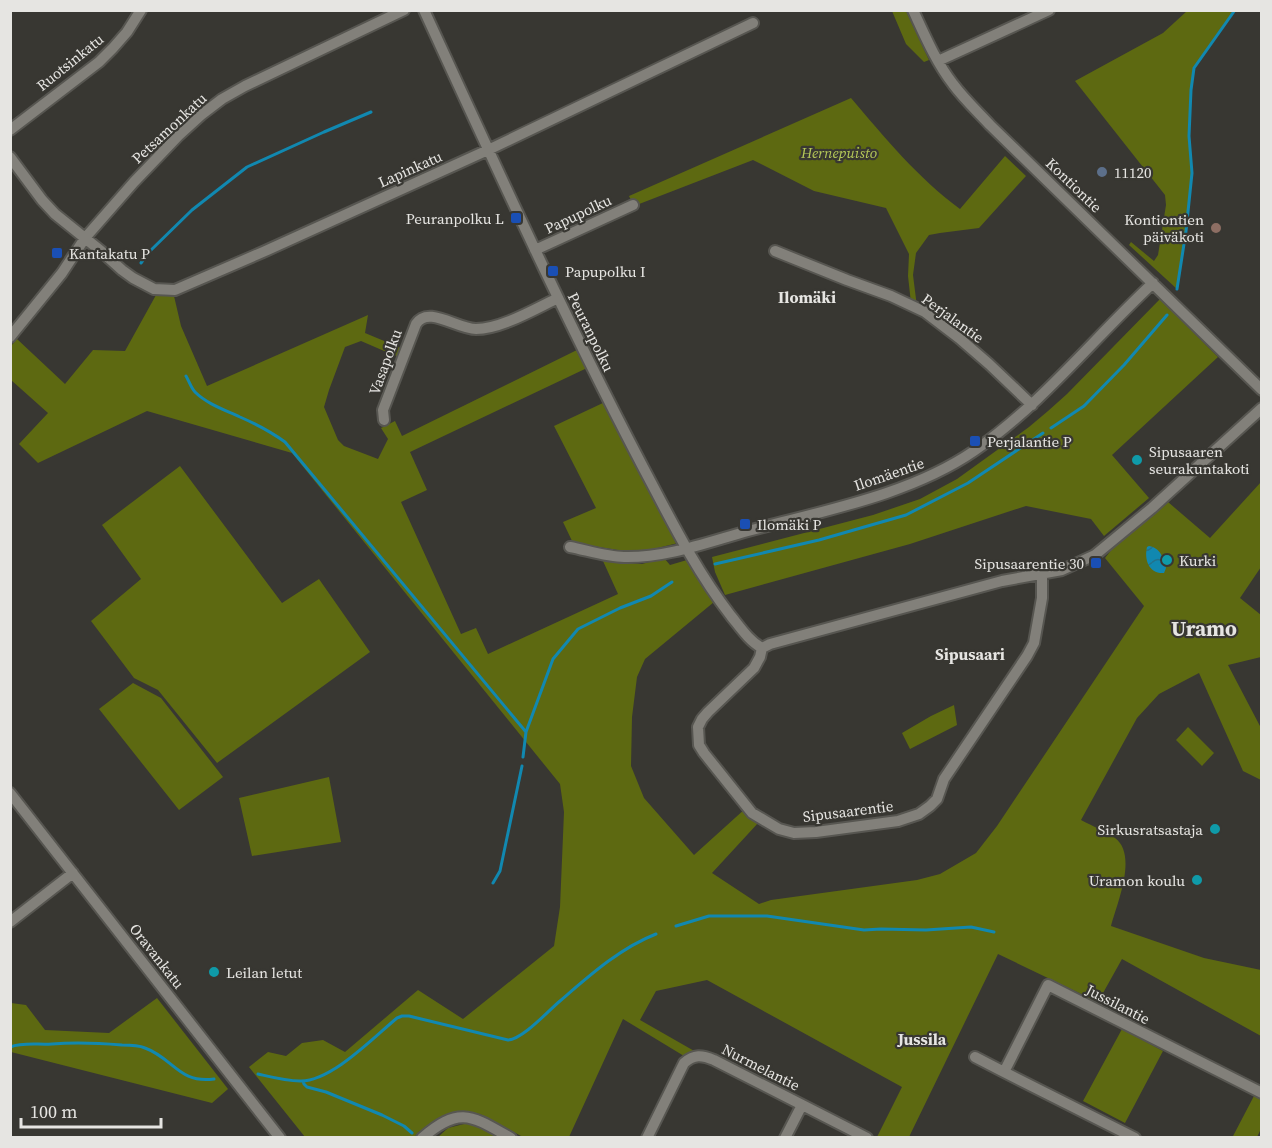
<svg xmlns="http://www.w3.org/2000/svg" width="1272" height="1148" font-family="'Source Serif 4',serif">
<defs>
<pattern id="water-waves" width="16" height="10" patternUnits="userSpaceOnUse" patternTransform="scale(1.5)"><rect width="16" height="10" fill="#1188b0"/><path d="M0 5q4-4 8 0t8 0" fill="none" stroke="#23718a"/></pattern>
</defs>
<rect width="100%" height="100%" fill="#383732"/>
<!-- green -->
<path fill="#5d6911" d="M892,11h14l23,49 -5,2 -18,-18z
M1187,11h48l-41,57 -3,22 -2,46 3,37 -6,58 -9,58 -48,-44 2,-3 23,19 4,-6 8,-50 -1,-10 -90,-114 88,-48z
M851,98c34,40 67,80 109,111l45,-53 21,20 -47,52 -39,5 -11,2 -13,18 -3,22 4,32 -6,-4 -3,-27 1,-22 -23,-46 -72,-17 -61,-31 -119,46 -5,-10z
M156,295l18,1 7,30 26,60 161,-71 -3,18 36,15 -3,9 -37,-16 -16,6 -16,43 -5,17 14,33 6,6 34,13 10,-20 -7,-11 14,-7 7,15 177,-87 8,19 -177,84 17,38 -26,12 60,132 15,-6 12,26 130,-60 -15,-33 39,3 22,-6 6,7 17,-5 27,42 -69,57 -8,18 -5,40 -1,49 13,32 50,57 52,-47 13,14 -47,51 47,31 12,-4 146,-20 23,-6 36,-21 21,-27 147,-220 -39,-48 7,-9 56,-47 42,36 51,-56v85l-21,31 21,17v42l-33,8 33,63v52l-18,-9 -44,-98 -40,21 -22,24 -56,102c11,6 24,11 34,18 23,17 2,65 -4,88l93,32 57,12v66l-139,-77 -24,43 -100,-48 -89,183h-32l25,-50 -195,-107 -51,11 -16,29 56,32 -12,4 -61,-37 -54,118h-46l-43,-23 -23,-2 -30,14 -13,11h-109l-56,-70 19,-15 18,4 16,-13 21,-3 22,12 73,-62 45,29 91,-73 6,-39 4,-95 -4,-28 -268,-331 -145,-42 -109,52 -19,-19 29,-31 -37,-33v-34l6,-7 48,45 28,-34 32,1z
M1160,299l58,58 -106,98 37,43 -45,38 -13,-17 -65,-13 -116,38 -185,51 -10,-23 -3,-15 161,-42 47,-16 37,-20 72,-52 19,-16 19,-17z
M605,402l73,141 -41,10 -64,-10 -10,-21 33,-14 -42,-82z
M180,466l102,137 37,-24 51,73 -153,111 -59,-73 -24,-12 -43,-57 50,-42 -39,-54z
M133,683l28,15 62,79 -44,33 -80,-101z
M954,705l3,20 -47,24 -8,-16 29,-17z
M1188,727l26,26 -12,13 -26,-26z
M329,777l12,65 -89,14 -13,-58z
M157,998l71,91 -16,14 -201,-51v-49l15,2 19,25 64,3z
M1122,1029l41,22 -38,72 -42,-22z
M1255,1094l6,3v32l-4,8 -25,1z
M468,1123l13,4 21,11h-65l11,-10z"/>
<!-- water -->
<path fill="url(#water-waves)" d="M1149,546c12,2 14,12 17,22l-2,5c-15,1 -20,-13 -17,-26z"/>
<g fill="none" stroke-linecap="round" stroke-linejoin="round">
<!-- stream -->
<path stroke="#1188b0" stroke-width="3" d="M141,263l8,-11 43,-42 55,-43 77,-35 47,-20
M1177,289l9,-58 6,-58 -3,-37 2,-46 3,-22 41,-58
M186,376c3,5 5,12 9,16 12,12 30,18 45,25 16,7 31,15 45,25l241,290
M1051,428l33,-22 40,-41 43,-50
M715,564l104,-24 87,-25 62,-32 75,-50
M523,757l3,-25 27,-73 25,-30 42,-21 31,-12 21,-14
M493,883l7,-12 22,-105
M676,926l33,-10h58l97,14 17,-1 45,1 45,-3 23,5
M10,1047c14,-5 28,-2 42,-3 24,-2 46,-1 70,1 8,0 16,0 23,3 28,10 34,36 69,31
M258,1074c13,3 28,7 42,7 31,1 74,-44 97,-63l5,-2h7l99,24c15,-1 40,-29 52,-39 29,-25 60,-53 96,-67
M303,1081l1,3 3,3 19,5 56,23 22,11 8,7"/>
<!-- minor casing -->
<g stroke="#575651" stroke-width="14">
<path id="minor" d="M424,10c74,161 147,322 230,478 23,44 46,88 77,128 9,11 18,25 31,32
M913,10c12,26 23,52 40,74 11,15 25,28 37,41l272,265
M938,61l111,-51
M10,130l89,-68 14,-14 14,-16 14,-22
M10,157l32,43 13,14 46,37 21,19 11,8 21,11 21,1 88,-38 225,-102 265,-127
M535,250l98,-45
M775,251l72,29 44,16 34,16 34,26 30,26 43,41
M10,337l52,-64 23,-35 49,-56 45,-47 22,-20 21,-16 23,-13 159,-76
M384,420l-1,-10 33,-86c12,-19 41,5 60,5 25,0 59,-20 82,-31
M570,547c16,3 37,10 54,10 42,1 84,-15 124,-26 74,-20 162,-36 226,-80 68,-47 119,-112 179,-168
M762,648l-2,9 -6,11 -46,44 -6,7 -4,8 1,18 5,8 48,60 27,16 15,4 22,-1 82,-11 21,-7 11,-8 7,-7 7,-20 83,-123 7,-13 8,-45v-25
M762,648l8,-4 232,-63 60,-11 33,-15 57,-47 110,-100
M10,793l270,345
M10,922l63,-49
M975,1057l29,15
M422,1138c38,-33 50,-22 89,0
M647,1138l37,-75c10,-9 18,-8 30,-3l153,78
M785,1138l17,-33
M1135,1138l-131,-66 44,-87 214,108"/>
</g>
<!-- minor -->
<use href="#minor" stroke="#82807a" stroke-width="10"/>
</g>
<!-- markers -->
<circle fill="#5c6f8a" stroke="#383732" stroke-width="2" cx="1102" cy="172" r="6"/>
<g fill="#1a4fb4" stroke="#383732" stroke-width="2">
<rect x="510" y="212" width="12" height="12" rx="3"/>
<rect x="51" y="247" width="12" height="12" rx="3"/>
<rect x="547" y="265" width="12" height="12" rx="3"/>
<rect x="969" y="435" width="12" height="12" rx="3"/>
<rect x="739" y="518" width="12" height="12" rx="3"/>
<rect x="1090" y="557" width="12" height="12" rx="3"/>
</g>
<circle fill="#8d6e63" stroke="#383732" stroke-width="2" cx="1216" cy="228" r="6"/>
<g fill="#0f9aa8" stroke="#383732" stroke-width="2">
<circle cx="1137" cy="460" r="6"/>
<circle cx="1167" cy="560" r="6"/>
<circle cx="1215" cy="829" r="6"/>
<circle cx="1197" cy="880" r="6"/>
<circle cx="214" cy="972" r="6"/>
</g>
<g text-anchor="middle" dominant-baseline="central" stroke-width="4.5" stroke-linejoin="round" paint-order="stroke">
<!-- street labels -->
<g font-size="15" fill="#e6e5e2" stroke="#383732">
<text transform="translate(70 62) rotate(-39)">Ruotsinkatu</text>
<text transform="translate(169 128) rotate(-43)">Petsamonkatu</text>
<text transform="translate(410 169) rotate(-24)">Lapinkatu</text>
<text transform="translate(1074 185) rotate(44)">Kontiontie</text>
<text transform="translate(578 214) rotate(-25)">Papupolku</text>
<text transform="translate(953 318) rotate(36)">Perjalantie</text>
<text transform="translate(591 332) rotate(64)">Peuranpolku</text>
<text transform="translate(385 362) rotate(-70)">Vasapolku</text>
<text transform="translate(889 474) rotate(-19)">Ilomäentie</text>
<text transform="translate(848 811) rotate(-7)">Sipusaarentie</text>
<text transform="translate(157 956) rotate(52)">Oravankatu</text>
<text transform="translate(1118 1004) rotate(27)">Jussilantie</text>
<text transform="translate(761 1067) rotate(27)">Nurmelantie</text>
</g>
<!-- park labels -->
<g font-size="15" font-style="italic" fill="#b6ca58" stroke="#383732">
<text x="839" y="152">Hernepuisto</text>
</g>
<!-- poi labels -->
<g font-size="15" fill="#e6e5e2" stroke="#383732" text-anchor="start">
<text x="1114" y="172">11120</text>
<text x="504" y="218" text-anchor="end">Peuranpolku L</text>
<text x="1204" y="219" text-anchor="end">Kontiontien<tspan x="1204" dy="17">päiväkoti</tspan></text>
<text x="69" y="253">Kantakatu P</text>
<text x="565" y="271">Papupolku I</text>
<text x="987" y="441">Perjalantie P</text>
<text x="1149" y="451">Sipusaaren<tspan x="1149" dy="17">seurakuntakoti</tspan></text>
<text x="757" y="524">Ilomäki P</text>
<text x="1179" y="560">Kurki</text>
<text x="1084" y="563" text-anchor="end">Sipusaarentie 30</text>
<text x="1203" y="829" text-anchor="end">Sirkusratsastaja</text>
<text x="1185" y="880" text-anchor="end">Uramon koulu</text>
<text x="226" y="972">Leilan letut</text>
</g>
<!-- neighbourhood labels -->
<g font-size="16" font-weight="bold" fill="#e6e5e2" stroke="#383732">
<text x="807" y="297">Ilomäki</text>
<text x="970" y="654">Sipusaari</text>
<text x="922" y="1039">Jussila</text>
</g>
<!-- district labels -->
<g font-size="21" font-weight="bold" fill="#e6e5e2" stroke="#383732">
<text x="1204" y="628">Uramo</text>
</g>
</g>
<!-- border -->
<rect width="1272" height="1148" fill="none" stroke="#e6e5e2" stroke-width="24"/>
<!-- scale -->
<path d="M21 1118v9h140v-9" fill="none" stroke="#e6e5e2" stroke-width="3"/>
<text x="30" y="1118" font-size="18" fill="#e6e5e2" stroke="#383732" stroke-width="4.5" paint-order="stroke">100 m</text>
</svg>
